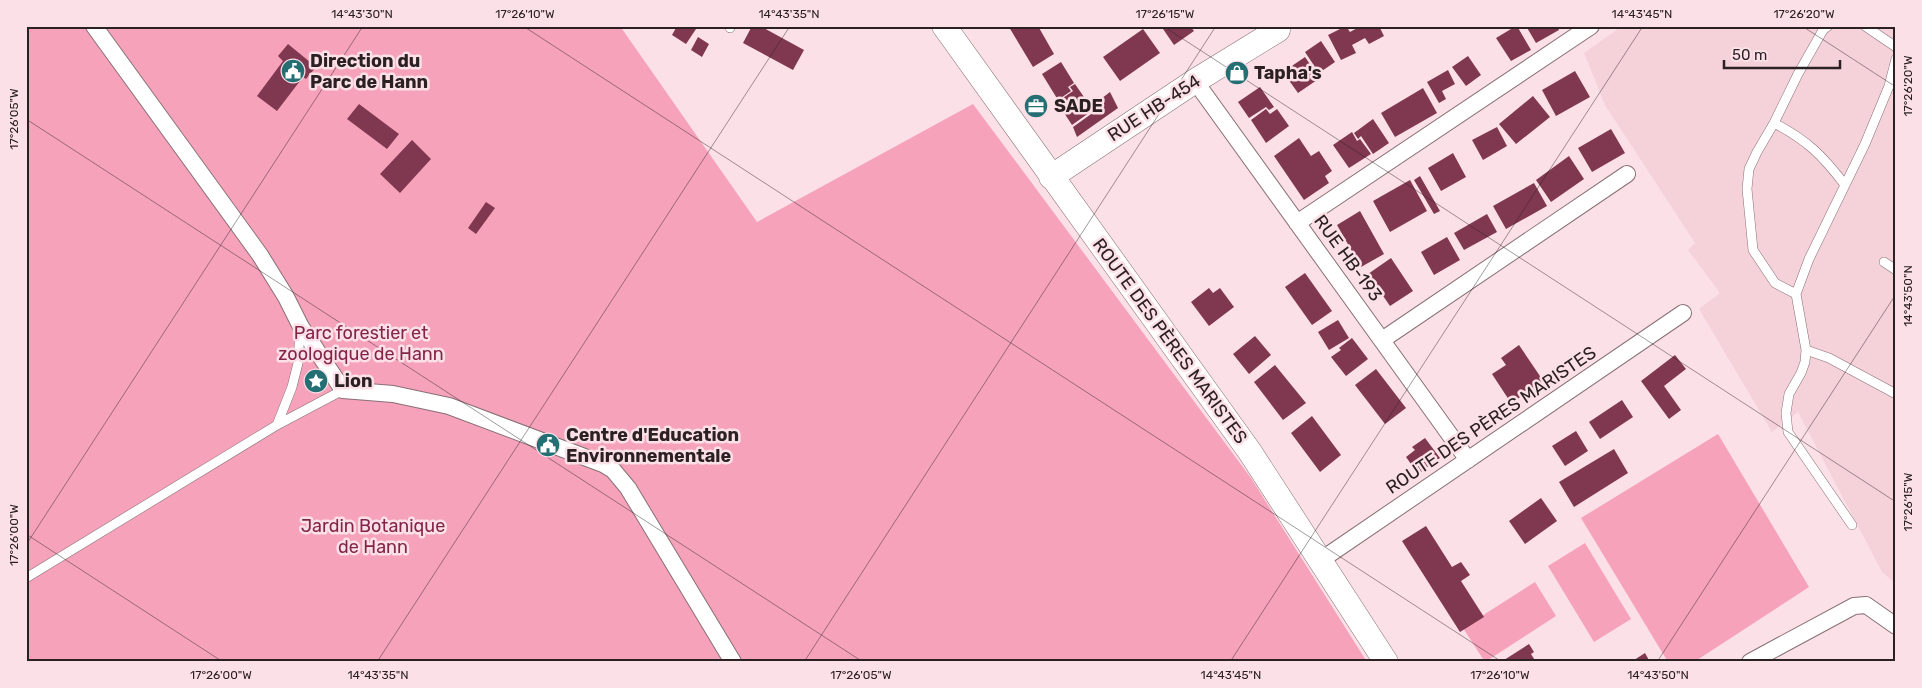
<svg xmlns="http://www.w3.org/2000/svg" width="1922" height="688" font-family="Rubik,sans-serif">
<rect width="100%" height="100%" fill="#fce0e7"/>
<!-- built -->
<path fill="#f5d1da" d="M1622,26h274v558l-14,-12 -84,-160 -26,20 -73,-123 21,-16 -32,-43 7,-7 -90,-138 -21,-52z"/>
<!-- green -->
<path fill="#f5a2ba" d="M26,26h594l137,196 216,-118 278,374 116,184h-1341z
M1718,434l91,153 -115,75h-26l-87,-144z
M1585,543l46,76 -37,23 -46,-76z
M1535,582l21,34 -71,46 -22,-34z"/>
<!-- building -->
<path fill="#803750" d="M677,26h21l-12,18 -14,-9z
M752,26h8l44,24 -11,20 -50,-27z
M1011,26h27l16,28 -21,13 -24,-40z
M1161,26h29l4,5 -20,14z
M1346,26l4,6 11,-6h18l5,10 -15,8 -4,-6 -13,7 4,8 -15,7 -13,-25z
M1516,26h1l14,24 -20,11 -15,-23z
M1526,26h31l2,4 -23,13z
M1143,29l17,24 -40,28 -17,-24z
M698,37l11,7 -7,13 -11,-7z
M1321,41l14,21 -16,11 -14,-21z
M288,44l28,23 -10,12 -3,-2 -26,34 -20,-15 26,-35 -5,-5z
M1468,56l13,19 -15,11 -14,-19z
M1305,57l9,13 -3,2 6,8 -19,13 -15,-21z
M1061,62l13,21 -6,4 3,4 -13,9 -16,-26z
M1448,70l7,14 -13,7 4,8 -7,4 -12,-21z
M1575,71l15,26 -34,19 -14,-26z
M1075,84l18,26v-5l17,-13 8,16 -41,29 -4,-10 21,-15 -1,-2 -21,15 -15,-23 16,-11 -3,-4z
M1260,87l14,20 -5,3 -3,-3 -17,11 -11,-16z
M1423,88l14,25 -42,24 -14,-24z
M1533,96l17,21 -34,27 -17,-20z
M359,104l40,30 -12,15 -40,-30z
M1266,109l4,5 7,-5 12,17 -23,17 -15,-23z
M1373,119l16,24 -16,11 -12,-18 -3,3 -4,-6z
M1497,127l10,19 -24,14 -11,-20z
M1611,129l14,24 -33,19 -14,-24z
M1352,132l5,9 3,-2 11,15 -22,14 -16,-23z
M1299,138l12,18 8,-5 13,20 -7,5 4,7 -25,17 -30,-44z
M412,140l19,19 -31,34 -20,-19z
M1453,153l13,24 -25,14 -13,-23z
M1569,156l15,23 -33,23 -15,-22z
M1420,176l20,35 -6,3 -20,-34z
M1410,180l17,31 -37,21 -17,-31z
M1534,183l13,23 -41,23 -13,-23z
M486,202l9,6 -19,26 -8,-6z
M1360,211l24,43 -23,13 -24,-42z
M1487,214l10,18 -33,18 -10,-17z
M1447,237l13,23 -26,15 -13,-23z
M1391,258l22,33 -23,15 -22,-32z
M1305,273l27,38 -20,14 -27,-38z
M1209,288l4,5 7,-5 14,19 -25,19 -18,-24z
M1338,320l11,18 -20,12 -11,-18z
M1255,336l16,19 -22,19 -16,-20z
M1352,338l16,21 -22,17 -15,-19 10,-7 -2,-2z
M1519,345l25,37 -33,21 -19,-29 14,-9 -5,-7z
M1675,355l11,14 -22,17 17,24 -12,9 -28,-38z
M1275,365l31,38 -23,17 -29,-38z
M1376,369l30,39 -21,16 -30,-39z
M1622,400l11,17 -33,22 -11,-17z
M1312,416l29,39 -21,17 -29,-39z
M1576,431l12,20 -23,15 -13,-20z
M1425,438l15,20 -22,16 -12,-17 9,-7 -3,-3z
M1614,449l14,24 -54,34 -15,-25z
M1541,498l16,23 -32,23 -16,-23z
M1426,526l26,41 9,-5 9,13 -9,6 23,36 -24,15 -58,-91z
M1529,644l5,8 -3,2 5,8h-35z
M1645,653l5,9h-19z"/>
<g fill="none" stroke-linecap="round" stroke-linejoin="round">
<!-- lane casing -->
<g stroke="#887076" stroke-width="10">
<path id="lane" d="M1865,26l31,21
M730,28l1,-2
M1774,123c33,17 49,33 71,62
M1884,262l12,8
M1796,294l-21,-11 -22,-33 -6,-61 2,-20 8,-17 17,-29 24,-49 25,-44 5,-4
M1806,350l23,8 67,36
M277,425l66,-35
M1852,525l-64,-93 -2,-19 3,-19 12,-21 4,-11 1,-12 -10,-56 13,-35 56,-115 24,-58 7,-27
M26,578l251,-153 15,-38 6,-24 2,-33"/>
</g>
<!-- street casing -->
<g stroke="#887076" stroke-width="18">
<path id="street" d="M94,26l166,229 26,42 15,30 42,63 50,4 56,12 154,58 10,6 15,18 105,174
M1195,81l273,379
M1297,223l294,-197
M1382,340l245,-166
M1321,560l362,-247
M1750,662l104,-56 12,-1 30,21"/>
</g>
<!-- secondary casing -->
<g stroke="#887076" stroke-width="25">
<path id="secondary" d="M944,26l306,426 136,210
M1051,177l144,-96 83,-51 -3,-4"/>
</g>
<!-- lane -->
<use href="#lane" stroke="#fff" stroke-width="9"/>
<!-- street -->
<use href="#street" stroke="#fff" stroke-width="16"/>
<!-- secondary -->
<use href="#secondary" stroke="#fff" stroke-width="24"/>
</g>
<!-- ticks -->
<path fill="none" stroke="#2b2124" stroke-width="1" stroke-opacity="0.45" d="M523,26l979,636M1163,26l733,476M1802,26l94,61M26,119l837,543M26,534l197,128M26,545l337,-519M377,662l413,-636M804,662l412,-636M1230,662l413,-636M1657,662l239,-368"/>
<!-- icons -->
<defs>
<g id="civic-disc" transform="scale(1.25)"><circle r="9.5" fill="#246f73" stroke="#fce0e7"/><path d="M-.6-6.5H3V-4.5H.6V-3L4-1V1h2V6H-6V1h2V-1L-.6-3ZM-1.2 2.5V6h2.4V2.5Z" fill="#fff"/></g>
<g id="shop-disc" transform="scale(1.25)"><circle r="9.5" fill="#246f73" stroke="#fce0e7"/><path d="M-5-2.5h2.3a2.7 3.5 0 0 1 5.4 0H5L5.5 6h-11ZM-1.5-2.5h3a1.5 2.3 0 0 0-3 0Z" fill="#fff"/></g>
<g id="office-disc" transform="scale(1.25)"><circle r="9.5" fill="#246f73" stroke="#fce0e7"/><path d="M-6-3h4V-5.5h4V-3h4V5H-6ZM-1-4.5V-3h2v-1.5ZM-6 0V1H6V0Z" fill="#fff"/></g>
<g id="sight-disc" transform="scale(1.25)"><circle r="9.5" fill="#246f73" stroke="#fce0e7"/><path d="M0-6L1.8-2.2L6-1.7L2.9 1.2L3.7 5.4L0 3.3L-3.7 5.4L-2.9 1.2L-6-1.7L-1.8-2.2Z" fill="#fff"/></g>
</defs>
<g fill-rule="evenodd">
<use href="#civic-disc" x="293" y="71"/>
<use href="#shop-disc" x="1237" y="73"/>
<use href="#office-disc" x="1036" y="106"/>
<use href="#sight-disc" x="316" y="381"/>
<use href="#civic-disc" x="548" y="445"/>
</g>
<g text-anchor="middle" dominant-baseline="central" stroke-width="5" stroke-linejoin="round" paint-order="stroke">
<!-- poi labels -->
<g font-size="18" font-weight="bold" fill="#2b2124" stroke="#fce0e7" text-anchor="start">
<text x="310" y="61">Direction du<tspan x="310" dy="21">Parc de Hann</tspan></text>
<text x="1254" y="73">Tapha's</text>
<text x="1054" y="106">SADE</text>
<text x="334" y="381">Lion</text>
<text x="566" y="435">Centre d'Education<tspan x="566" dy="21">Environnementale</tspan></text>
</g>
<!-- street labels -->
<g font-size="18" fill="#2b2124" stroke="#fce0e7">
<text transform="translate(1154 108) rotate(-33)">RUE HB-454</text>
<text transform="translate(1348 258) rotate(54)">RUE HB-193</text>
<text transform="translate(1170 341) rotate(54)">ROUTE DES PÈRES MARISTES</text>
<text transform="translate(1491 420) rotate(-34)">ROUTE DES PÈRES MARISTES</text>
</g>
<!-- park labels -->
<g font-size="18" fill="#842449" stroke="#fce0e7">
<text x="361" y="333">Parc forestier et<tspan x="361" dy="21">zoologique de Hann</tspan></text>
<text x="373" y="526">Jardin Botanique<tspan x="373" dy="21">de Hann</tspan></text>
</g>
</g>
<!-- border -->
<rect width="1922" height="688" fill="none" stroke="#fce0e7" stroke-width="55"/>
<!-- scale -->
<path d="M1724 60v8h116v-8" fill="none" stroke="#2b2124" stroke-width="2.5"/>
<text x="1732" y="60" font-size="15" fill="#2b2124" stroke="#fce0e7" stroke-width="4" paint-order="stroke">50 m</text>
<rect x="28" y="28" width="1866" height="632" fill="none" stroke="#2b2124" stroke-width="2"/>
<g font-size="12" text-anchor="middle" fill="#2b2124">
<text x="362" y="18">14°43'30"N</text>
<text x="525" y="18">17°26'10"W</text>
<text x="789" y="18">14°43'35"N</text>
<text x="1165" y="18">17°26'15"W</text>
<text x="1642" y="18">14°43'45"N</text>
<text x="1804" y="18">17°26'20"W</text>
<text transform="translate(1908 86) rotate(-90)" y="4">17°26'20"W</text>
<text transform="translate(14 119) rotate(-90)" y="4">17°26'05"W</text>
<text transform="translate(1908 296) rotate(-90)" y="4">14°43'50"N</text>
<text transform="translate(1908 502) rotate(-90)" y="4">17°26'15"W</text>
<text transform="translate(14 535) rotate(-90)" y="4">17°26'00"W</text>
<text x="221" y="679">17°26'00"W</text>
<text x="378" y="679">14°43'35"N</text>
<text x="861" y="679">17°26'05"W</text>
<text x="1231" y="679">14°43'45"N</text>
<text x="1500" y="679">17°26'10"W</text>
<text x="1658" y="679">14°43'50"N</text>
</g>
</svg>
